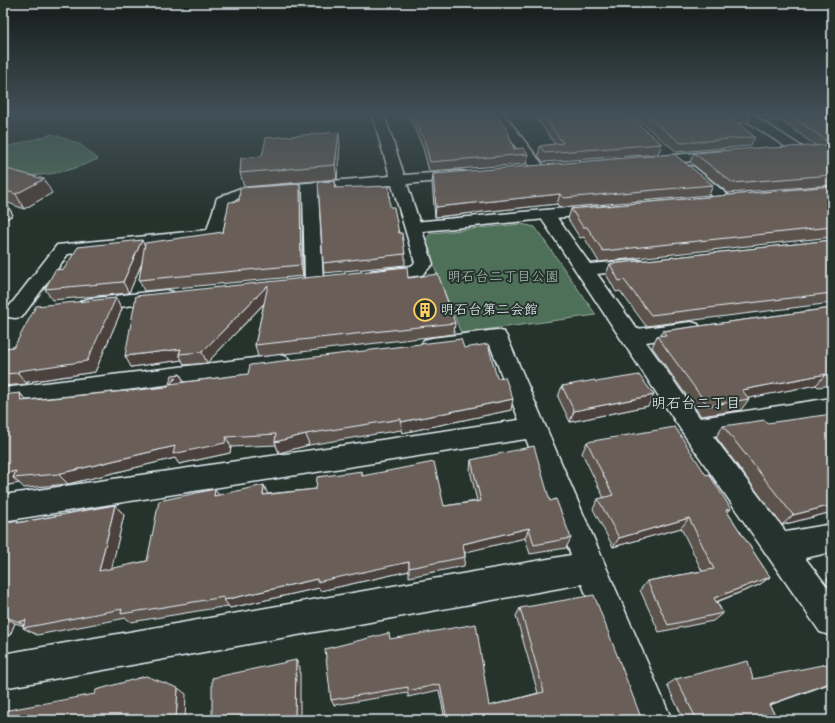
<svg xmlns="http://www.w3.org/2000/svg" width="835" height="723" font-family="Mynerve,'Klee One',sans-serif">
<rect width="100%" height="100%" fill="#26332d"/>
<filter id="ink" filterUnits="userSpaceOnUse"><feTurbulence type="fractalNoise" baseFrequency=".025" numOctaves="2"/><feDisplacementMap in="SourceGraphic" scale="8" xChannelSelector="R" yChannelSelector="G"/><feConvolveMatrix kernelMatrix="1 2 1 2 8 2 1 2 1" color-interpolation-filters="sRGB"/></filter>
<g filter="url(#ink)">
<!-- green -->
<path fill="#4f6f58" stroke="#9cb0a8" d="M53,134l28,11 17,14c-35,15 -57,19 -95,15v-26z
M521,224l14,3 61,88 -135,18 -37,-91 7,-9z"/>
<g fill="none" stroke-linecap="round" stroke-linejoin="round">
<!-- minor casing -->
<g stroke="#e8f1f8" stroke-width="3">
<path id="minor" d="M372,114h12l20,61 57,-4 5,1 2,3 -2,3 -5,1 -54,5 26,80 -11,11 -45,6 -6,-2 -3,-4 3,-4 40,-5 4,-3 -23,-78 -74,6 5,90 -2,4 -7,2 -7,-2 -2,-4 -2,-89 -62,5 -12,6 -7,31 -2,4 -152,16 -46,63 -7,1 -7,-1 -3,-5 52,-67 150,-15 10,-32 21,-9 152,-13z
M492,114h12l42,55 -2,3h-10z
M736,114h15l53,34 -2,3h-10z
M722,151l5,1 2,3 -2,3 -78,7 -5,-1 -2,-3 2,-3 5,-1z
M689,166l5,1 34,28 3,3 -3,3h-10l-34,-28 -2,-3 2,-3z
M547,210l6,2 37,52 47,-4 6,1 3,4 -3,4 -46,5 40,55 54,-7 7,2 3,5 -3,5 -52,8 54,76 132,-20v18l-119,20 73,96 46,-8v28l-27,6 27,35v43l-12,-4 -135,-196 -146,-221 2,-3z
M166,290l7,2 3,4 -3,4 -85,11 -7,-2 -3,-4 3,-4 7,-2z
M497,330l7,2 3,5 165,383h-38l-52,-136 -579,104v-34l568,-99 -45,-116 -523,82v-26l516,-75 -29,-75 -58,7 -8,-2 -3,-5 3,-5 8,-2z
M279,355l8,2 3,6 -3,6 -284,37v-18z"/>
</g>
<!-- tertiary casing -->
<g stroke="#e8f1f8" stroke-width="3">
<path id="tertiary" d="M821,114h11v7z
M600,205l6,2 2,3 -2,3 -193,19 -6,-2 -2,-3 2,-3 6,-2z"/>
</g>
<!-- minor -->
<use href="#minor" fill="#26332d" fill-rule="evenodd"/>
<!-- tertiary -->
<use href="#tertiary" fill="#26332d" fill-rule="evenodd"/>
</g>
<!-- wall -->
<path fill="#5c524d" stroke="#e8f1f8" d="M408,114h86l20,35 14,5 -2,10 -97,7 -6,-23z
M531,114h95l36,30 -4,10 -114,8 -6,-6 2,-10 15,-2 -13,-19z
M631,114h120l-4,9 -9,1 17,13 -5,9 -73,6z
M754,114h66l12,6v65l-104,8 -38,-31 4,-9 122,-7 -35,-26 -15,2z
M340,145l-3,34 -93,8 -4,-14 22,-17z
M3,168l49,25 -28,16 -18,-7 7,13 -10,6z
M433,174l280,11 -4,10 -148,13 -4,-4 -122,13 -3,-34z
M335,181l1,7 54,19 9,26 6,21v11l-81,8 -1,-10z
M832,186v51l-233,25 -15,-25 -4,1 -12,-19 3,-10z
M302,194l1,82 -159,15 -5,-11 3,-17 -13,30 -77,7 -7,-11 19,-20 81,-22 78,-15z
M832,240v63l-186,23 -26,-35 -4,1 -10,-18 4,-10z
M408,278l47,45 -1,11 -196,23 -3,-12 9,-41 -57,59 -23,2 -2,-5 -51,7 5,-71z
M116,298l6,11 -27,63 -68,10v2l-24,2v-38l11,-1z
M832,308v77l-14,2 -2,-2 -68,13 1,1 -8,11 -40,6 -49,-69 5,-11 3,-1 3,-4z
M464,348l33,30 14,32 -109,23 -1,-3 -92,15 -30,8 -3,-8 -45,2 -1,6 -51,11 -4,-6 -107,26 -44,4 -5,-5 -16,3 17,-93 6,7 142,-13 12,-13 4,8z
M596,382l52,24 -78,16 -12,-25 4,-11z
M723,426l109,86 -50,13 -66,-88z
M587,442l141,71 42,64 -11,8 -42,17 6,11 -10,8 -54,11 -19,-42 7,-9 55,-10 -21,-43 -68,19 -20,-38 5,-10 6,-1 -22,-45z
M471,460l79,41 21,37 -5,10 -36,6 -5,-16 -60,14v5l-1,9 -55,11v-6l-89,20 -1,-3 -89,20 -2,-2 -97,16 -5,-4 -89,17 -14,-7 1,-2 -9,-3 -5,12 -7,2v-114l18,-1 94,-17 9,10 -13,54 36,-8 72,-66 48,-1 49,-5 46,-18v5l82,30 33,-5 -7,-31z
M832,575v17l-5,-13z
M520,608l122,112h-197l-6,-30 -31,7v-4l-74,12 -3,-5 59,-61 99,67 49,-13 -22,-77z
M676,679h77l24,39 -7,2h-86l-17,-35z"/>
<!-- shaded-wall -->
<path fill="#4b423e" stroke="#e8f1f8" d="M339,132l1,13 -3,34 -2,-14z
M44,179l8,14 -28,16 -8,-15z
M300,184l2,10 1,82 -2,-11z
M560,194l-3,10 -122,13 1,-10z
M3,198l10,17 -10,6z
M142,240l5,11 -18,42 -6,-11z
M268,285l3,11 -64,67 -5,-11z
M116,298l6,11 -27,63 -68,10v2l-9,-11v-2z
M181,349l-2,5 3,6 -51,7 -6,-11z
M180,374l5,11 -15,-1z
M826,374l-10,11 -82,16 8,-11z
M20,393l9,11 -8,-3z
M654,395l-6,11 -78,16 4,-11z
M513,399l-2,11 -109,23 -1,-11z
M306,434l3,11 -30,8 -4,-11z
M226,437l5,10 -1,6 -51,11 -4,-6 -107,26 -10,-10 117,-28z
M16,471l-3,7 6,5 -16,3v-12z
M264,485l4,10h-5z
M215,489l6,10 -7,-3z
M115,505l9,10 -15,65 -10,-9z
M832,505v7l-50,13 11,-10z
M731,509l-9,10 4,-9z
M689,518l-8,10 -68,19 6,-9z
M529,528l-4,10 -63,15 1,-9z
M409,562v9l-89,20 -1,-3 -89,20 -6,-8 93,-21z
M770,577l-11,8 -54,21 9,-8z
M3,616l12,7 -5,12 -7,2z
M26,620l2,7 -9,-5z
M296,660l4,7v53h-5z
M832,682v1l-76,27 13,-5z
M178,688l8,6 -1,26h-9z"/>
<!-- building -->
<path fill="#6b5f59" stroke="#e8f1f8" d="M412,114h82l13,15 7,20 9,-1 5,6 -98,8 -6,-23z
M542,114h84l36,30 -117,9 -5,-7 23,-3z
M644,114h107l-23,2 27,21 -74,6z
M789,114h31l12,6v25z
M339,132l-4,33 -95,8 1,-15 21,-2 4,-18z
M832,145v30l-99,8 -39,-30 73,-6 2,1z
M674,154l39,31 -150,13 -3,-4 -124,13 -3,-33z
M3,168l41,11 -28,15 -13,-4z
M335,181l-1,7 55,-2 1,21h4l5,26h3l3,21 -82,9 -5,-81z
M300,184l1,81 -162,15 6,-37 78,-11 6,-30 10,-1 1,-13z
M832,186v41l-229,24 -16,-24h-4l-12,-18z
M142,240l-19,42 -78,7 10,-19 9,-1 14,-22z
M832,240v53l-181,22 -27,-35 -5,1 -9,-17z
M407,267l1,11 30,-4 17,49 -200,22 13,-60 -66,67 -23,2 2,-5 -56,7 11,-60z
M116,298l-29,63 -69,10v2l-15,1v-26l11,-1 22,-41z
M832,308v67l-5,1 -1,-2 -84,16 7,9 -41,7 -51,-70 9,-1 -3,-4z
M461,339l3,9 24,-4 9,34 8,-1 8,22 -112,23v-3l-95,15 -31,8 1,-8 -50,3 -1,6 -52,11 2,-8 -117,28 -45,4 3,-7 -13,3v-79l17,-2 1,8 147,-14 4,-12 8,-1 -10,10 78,-10 2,-9z
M639,375l15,20 -80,16 -12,-25 33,-6 1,2z
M832,414v91l-39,10 -70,-89 42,-6 2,3z
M675,427l31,48 3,-1 22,35 -5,1 44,67 -56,21 9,15 -55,12 -21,-44 67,-12 -25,-51 -70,20 -21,-39 15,-4 -26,-53z
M534,446l16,55 6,-2 15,39 -37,7 -5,-17 -66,16 2,13 -56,11v-6l-92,20v-3l-93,21v-3l-103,17 1,-5 -99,19 3,-8 -7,2 -16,-6v-93l15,-3 -1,3 98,-18 -16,66 48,-10 12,-60 56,-12 -1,7 50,-11 -1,10 53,-6 1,-12 45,-6v5l72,-14 10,44 37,-5 -10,-41z
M594,595l48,125h-195l-7,-36 -32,7v-4l-77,13 -6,-51 64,-16 1,6 86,-15 13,82 55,-14 -24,-84z
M296,660l-1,60h-83v-42z
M748,661l5,18 79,-16v19l-63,23 8,13 -12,2h-68l-21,-41z
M146,676l32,12 -2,32h-173v-9l92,-17 1,-4z"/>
</g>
<!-- sky -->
<linearGradient id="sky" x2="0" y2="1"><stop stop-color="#151c19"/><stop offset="0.53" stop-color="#415057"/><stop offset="1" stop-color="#415057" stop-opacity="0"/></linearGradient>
<rect width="835" height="215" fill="url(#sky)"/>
<!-- icons -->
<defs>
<g id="building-ring" transform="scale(1.15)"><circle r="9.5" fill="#26332d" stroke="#ffd166" stroke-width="1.5"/><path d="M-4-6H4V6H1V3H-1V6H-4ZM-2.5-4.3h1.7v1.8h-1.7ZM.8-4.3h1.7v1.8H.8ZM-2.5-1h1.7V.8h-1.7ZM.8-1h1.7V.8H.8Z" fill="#ffd166"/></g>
</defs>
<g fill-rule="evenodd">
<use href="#building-ring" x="425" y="310"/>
</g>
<g text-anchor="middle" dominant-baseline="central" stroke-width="4" stroke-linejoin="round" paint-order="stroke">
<!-- park labels -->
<g font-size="14" fill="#abbdb8" stroke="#26332d">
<text x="503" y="277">明石台二丁目公園</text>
</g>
<!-- poi labels -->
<g font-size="14" fill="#e8f1f8" stroke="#26332d" text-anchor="start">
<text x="440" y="310">明石台第二会館</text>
</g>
<!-- neighbourhood labels -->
<g font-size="15" fill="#e8f1f8" stroke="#26332d">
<text x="696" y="404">明石台二丁目</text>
</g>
</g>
<!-- margin -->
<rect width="835" height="723" fill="none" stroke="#26332d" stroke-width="16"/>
<rect x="8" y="8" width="819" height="707" fill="none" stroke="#e8f1f8" stroke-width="1.5" filter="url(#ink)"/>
</svg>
